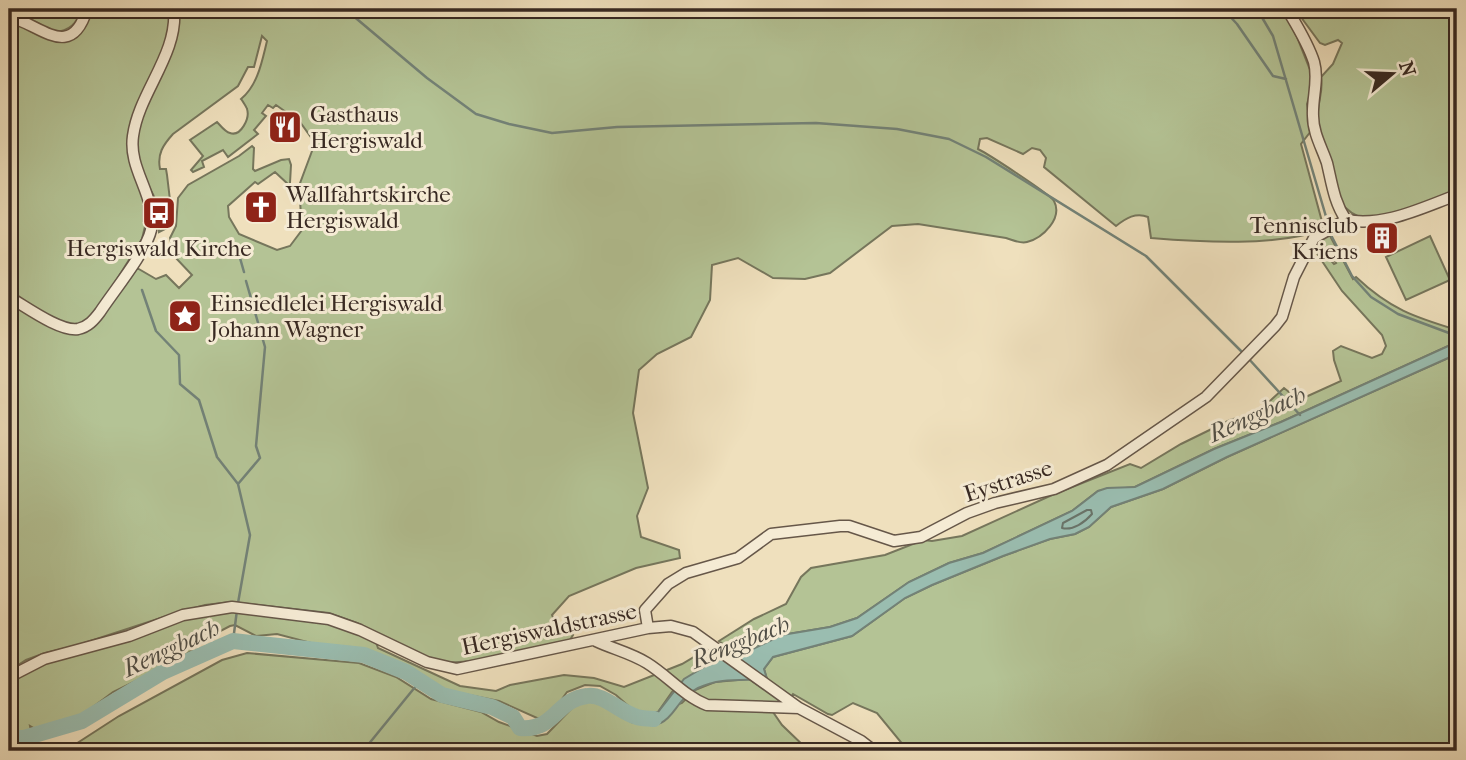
<svg xmlns="http://www.w3.org/2000/svg" width="1466" height="760" font-family="'IM FELL French Canon',serif">
<rect width="100%" height="100%" fill="#efe0bd"/>
<filter id="stains"><feTurbulence type="fractalNoise" baseFrequency=".00286" numOctaves="4"/><feColorMatrix values="0 0 0 0 .2 0 0 0 0 .09 0 0 0 0 .02 0 0 0 .5 -.17"/></filter>
<radialGradient id="worn" r=".72"><stop offset=".6" stop-color="#630" stop-opacity="0"/><stop offset="1" stop-color="#630" stop-opacity=".3"/></radialGradient>
<!-- green -->
<path fill="#b4c395" stroke="#76765c" stroke-width="2" d="M9,9h73c-5,14 -12,22 -28,23l-22,-12 -23,-7z
M90,9h81c6,49 -43,90 -43,139 1,21 13,38 18,57l-3,1v15l3,1 -4,17 -38,61 6,3 27,-35 19,11 10,-4 13,13 13,-13 -18,-19 -4,-18 6,-12 2,-28 10,-13 51,-29 13,-10 2,2 -1,21 2,2 26,-11 8,-1 2,6 -1,18 -1,2 -14,-13 -17,12 -3,-2 -27,24 1,11 10,17 38,16 13,-4 12,-16 -3,-44 16,-43 -15,-21 -24,-17 -3,3 -5,-3 -6,8 4,3 -12,14 4,4 -30,23 -5,-7 -21,11 2,6 -11,5 -2,-2 12,-14 -13,-16 27,-18c3,3 8,10 13,11 11,4 20,-15 17,-24 0,-1 -5,-9 -6,-10 17,-14 21,-38 26,-58l-5,-5 -8,31h-6l-10,19 -65,48c-10,11 -16,20 -13,35h6l1,6 5,42 -5,11 -8,4 1,-28h-3c-6,-18 -19,-31 -21,-50 -6,-50 45,-94 41,-145h1105l15,28 17,43 -7,24 4,27 -10,13 23,85c-45,18 -125,13 -173,9l-3,-21c-12,-5 -22,1 -32,9l-72,-59 2,-9 -6,-8 -8,-2 -9,6 -36,-16 -7,1 -2,10c10,5 72,45 76,52 9,17 -11,37 -27,41 -7,2 -14,-2 -21,-4l-88,-14 -26,2 -62,47 -25,6 -32,-1 -35,-20 -26,7 -2,35 -19,37 -34,17 -18,16 -6,43 15,75 -11,28 4,21 38,13 1,8 -44,10 -67,28 -17,19 3,7 18,13 -3,5c-36,7 -105,28 -138,21l-75,-38 -28,-10 -98,-11 -26,3 -32,9 -98,32 -30,7 -19,7 -17,11v-650c35,6 61,50 81,-12z
M1295,9h162v182c-26,10 -67,30 -95,26 -9,-1 -16,-8 -22,-15 -7,-26 -19,-54 -22,-81 -2,-16 6,-28 3,-44l12,-13 9,-21 -4,-3 -13,5 -5,-2z
M1329,234l24,45 3,-2c34,32 58,40 101,53v12l-176,80 -67,27 -79,38 -37,4 -26,20 -89,42 -34,10 -40,19 -52,36 -27,9 -48,8 -44,21 -19,-15 35,-22 32,-15 15,-27 10,-9 74,-13 38,-15 9,1 30,-5 90,-41 78,-31 11,4 40,-24 49,-24 28,-8 26,-24 15,12 42,-19 -7,-21 -1,-9 8,-5 31,12 10,-4 4,-8 -4,-11 -40,-44 -24,-36 -2,-4 4,-3 14,16 2,-1c-5,-8 -15,-15 -19,-23z
M1430,236l20,44 -44,20 -20,-43z
M1457,354v397h-424l-129,-5 -27,-33 -24,-10 -21,12 -4,-1 -35,-20 -2,3 -24,-18 -3,-10 9,-12 79,-21 53,-38 27,-13 71,-29 47,-17 25,-5 14,-7 22,-20 52,-18 64,-32z
M238,610l86,12 19,6 33,14 2,6 82,38 36,5 14,-6 54,-10 30,3 30,9 58,-23 27,-16 12,9 -49,35 -14,20 -8,3 -17,-5 -17,-15 -16,-9 -15,-1 -18,7 -15,21 -8,5h-7l-38,-17 -60,-12 -74,-39 -54,-7 -34,-9 -21,2 -21,-11 -5,1 -27,14 -12,11 -25,15 -53,26 -39,29 -37,9 -7,-4 5,25h-26v-69l24,-16 163,-50z
M247,653l112,10 37,14 35,22 50,13 18,10 38,14 10,-2 28,-29 11,-6h8l37,23 51,-19 13,-13 20,-8 34,-3 36,24 -12,9 9,13 27,26h-744l54,-35 103,-56z"/>
<!-- water -->
<path fill="#9abdb0" stroke="#738277" stroke-width="2" d="M1457,342v12l-230,103 -64,32 -52,18 -22,20 -14,7 -25,5 -47,17 -71,29 -27,13 -53,38 -79,21 -9,12 3,10c-23,2 -46,-2 -69,9 -30,15 -21,47 -67,34l2,-12 10,4 15,-2 26,-33 37,-22 17,-1 44,-21 48,-8 27,-9 52,-36 40,-19 34,-10 89,-42 26,-20 9,-3 28,-1 79,-38 67,-27z"/>
<g fill="none" stroke-linecap="round" stroke-linejoin="round">
<!-- shore -->
<path stroke="#697369" stroke-width="2" d="M1087,510h4l1,4c-7,8 -19,17 -30,14l1,-5z"/>
<!-- stream -->
<path stroke="#738277" stroke-width="2.5" d="M345,9l82,69 49,36 33,10 43,9 65,-6 199,-4 81,6 52,10 37,18 160,99 97,97
M1223,9l14,15 36,52 13,3
M1257,9l16,27 59,201 20,39 19,21 27,17 59,22
M236,244l8,28
M142,290l14,41 23,24 1,29 19,16 18,57 21,27
M1248,358l52,57
M238,603l12,-68 -12,-51 22,-26 -4,-12 9,-99 -19,-66
M233,641l4,-31
M363,751l57,-70"/>
<!-- river -->
<path stroke="#9abdb0" stroke-width="16" d="M9,738h15l58,-17 81,-49 70,-31 131,14 42,17 36,23 50,12 21,10 7,11c36,3 35,-28 67,-32 16,-3 34,17 50,21 5,2 11,1 17,2"/>
<!-- minor casing -->
<g stroke="#665749" stroke-width="13">
<path id="minor" d="M1287,9c10,17 21,34 27,53 5,18 -2,36 -1,54 0,17 9,32 14,47 5,21 7,39 19,57
M9,17c30,6 62,46 78,-8
M1346,220c39,7 75,-12 111,-25
M9,297c16,9 51,35 69,32 10,-2 16,-9 22,-17 13,-20 46,-60 51,-82 6,-34 -23,-60 -18,-94 6,-44 45,-81 41,-127
M648,628l-3,-18 23,-26 18,-11 52,-15 33,-24 69,-8h9l45,15 27,-4 46,-24 28,-10 59,-14 53,-24 99,-68 69,-71 7,-9 12,-40 20,-39 32,-18
M596,641c17,8 35,12 51,22 21,13 37,33 60,42l92,3
M9,677l35,-18 85,-23 54,-21 49,-8 97,12 31,11 67,32 30,7 191,-41 23,-2 22,6 106,76 62,33 13,10"/>
</g>
<!-- minor -->
<use href="#minor" stroke="#f5ebd4" stroke-width="10"/>
</g>
<!-- icons -->
<defs>
<g id="restaurant-square" transform="scale(1.75)"><rect x="-9" y="-9" width="18" height="18" rx="4" fill="#8f2418" stroke="#f5ebd4"/><path d="M-5-6h1v4h1v-4h1v4h1v-4h1v5L-1.5 .5V6h-2V.5L-5-1ZM5-6V6H3V1.5H1.5Q1.5-4 5-6Z" fill="#fff"/></g>
<g id="church-square" transform="scale(1.75)"><rect x="-9" y="-9" width="18" height="18" rx="4" fill="#8f2418" stroke="#f5ebd4"/><path d="M-1.2-6h2.4v3.5h3.3v2.4h-3.3V6h-2.4V-.1h-3.3v-2.4h3.3Z" fill="#fff"/></g>
<g id="bus-square" transform="scale(1.75)"><rect x="-9" y="-9" width="18" height="18" rx="4" fill="#8f2418" stroke="#f5ebd4"/><path d="M-5-6H5V4H4V6H2V4H-2V6H-4V4H-5ZM-3.5-4V0h7V-4ZM-3.5 1.2v1.5H-2V1.2ZM2 1.2v1.5H3.5V1.2Z" fill="#fff"/></g>
<g id="building-square" transform="scale(1.75)"><rect x="-9" y="-9" width="18" height="18" rx="4" fill="#8f2418" stroke="#f5ebd4"/><path d="M-4-6H4V6H1V3H-1V6H-4ZM-2.5-4.3h1.7v1.8h-1.7ZM.8-4.3h1.7v1.8H.8ZM-2.5-1h1.7V.8h-1.7ZM.8-1h1.7V.8H.8Z" fill="#fff"/></g>
<g id="sight-square" transform="scale(1.75)"><rect x="-9" y="-9" width="18" height="18" rx="4" fill="#8f2418" stroke="#f5ebd4"/><path d="M0-6L1.8-2.2L6-1.7L2.9 1.2L3.7 5.4L0 3.3L-3.7 5.4L-2.9 1.2L-6-1.7L-1.8-2.2Z" fill="#fff"/></g>
</defs>
<g fill-rule="evenodd">
<use href="#restaurant-square" x="285" y="127"/>
<use href="#church-square" x="261" y="207"/>
<use href="#bus-square" x="159" y="213"/>
<use href="#building-square" x="1382" y="238"/>
<use href="#sight-square" x="185" y="316"/>
</g>
<g text-anchor="middle" dominant-baseline="central" stroke-width="6" stroke-linejoin="round" paint-order="stroke">
<!-- poi labels -->
<g font-size="23" fill="#382922" stroke="#f5ebd4" text-anchor="start">
<text x="310" y="114">Gasthaus<tspan x="310" dy="26">Hergiswald</tspan></text>
<text x="286" y="194">Wallfahrtskirche<tspan x="286" dy="26">Hergiswald</tspan></text>
<text x="1358" y="225" text-anchor="end">Tennisclub<tspan x="1358" dy="26">Kriens</tspan></text>
<text x="159" y="248" text-anchor="middle">Hergiswald Kirche</text>
<text x="210" y="303">Einsiedlelei Hergiswald<tspan x="210" dy="26">Johann Wagner</tspan></text>
</g>
<!-- street labels -->
<g font-size="23" fill="#382922" stroke="#f5ebd4">
<text transform="translate(1008 481) rotate(-18)">Eystrasse</text>
<text transform="translate(549 629) rotate(-12)">Hergiswaldstrasse</text>
</g>
<!-- water labels -->
<g font-size="24" font-style="italic" fill="#504e46" stroke="#f5ebd4">
<text transform="translate(1257 414) rotate(-24)">Renggbach</text>
<text transform="translate(740 642) rotate(-22)">Renggbach</text>
<text transform="translate(171 648) rotate(-25)">Renggbach</text>
</g>
</g>
<!-- margin -->
<rect width="1466" height="760" fill="none" stroke="#efe0bd" stroke-width="35"/>
<rect x="10" y="10" width="1445" height="739" fill="none" stroke="#382922" stroke-width="3.5"/>
<rect x="18" y="18" width="1431" height="725" fill="none" stroke="#382922" stroke-width="2"/>
<!-- north arrow -->
<g transform="translate(1392 74) rotate(71)" stroke="#f5ebd4" stroke-width="5" paint-order="stroke">
<path d="M0-5L12 26L0 18L-12 26Z" fill="#382922"/>
<text y="-10" font-size="19" font-weight="bold" text-anchor="middle" fill="#382922">N</text>
</g>
<rect width="100%" height="100%" filter="url(#stains)"/>
<rect width="100%" height="100%" fill="url(#worn)"/>
</svg>
